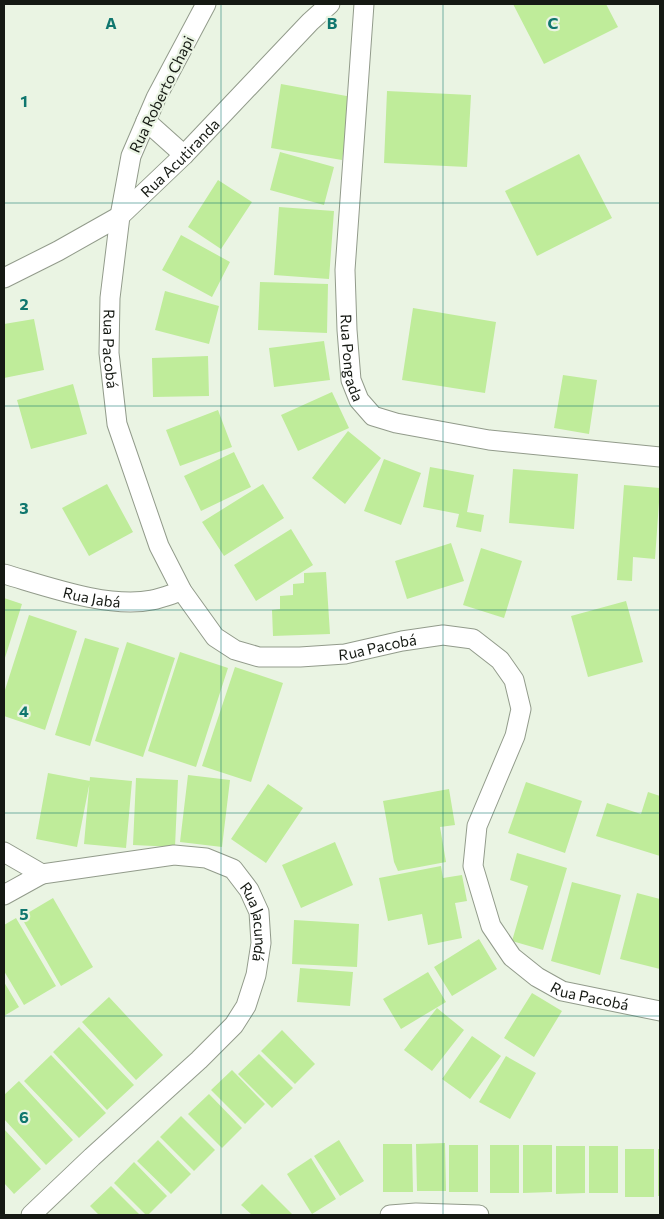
<svg xmlns="http://www.w3.org/2000/svg" width="664" height="1219" font-family="Commissioner,sans-serif">
<rect width="100%" height="100%" fill="#eaf4e3"/>
<!-- building -->
<path fill="#bfec9a" d="M513,4h93l12,23 -74,37z
M281,84l71,13 -10,63 -71,-12z
M387,91l84,4 -4,72 -83,-4z
M280,152l54,15 -10,38 -54,-15z
M579,154l33,64 -75,38 -32,-65z
M218,180l34,22 -31,47 -33,-22z
M279,207l55,4 -5,68 -55,-4z
M181,235l49,27 -18,35 -50,-27z
M260,282l68,2 -1,49 -69,-3z
M165,291l54,15 -10,38 -54,-14z
M413,308l83,14 -11,71 -83,-13z
M34,319l10,51 -40,8v-54z
M324,341l6,39 -56,7 -5,-39z
M208,356l1,40 -56,1 -1,-39z
M563,375l34,5 -8,54 -35,-6z
M73,384l14,50 -56,15 -14,-49z
M332,392l17,36 -51,23 -17,-36z
M218,410l14,37 -52,19 -14,-36z
M348,431l33,27 -36,46 -33,-26z
M234,452l17,35 -50,24 -17,-35z
M384,459l37,14 -20,52 -37,-14z
M430,467l44,8 -7,37 17,3 -3,17 -25,-5 3,-13 -36,-7z
M513,469l65,5 -4,55 -65,-6z
M107,484l26,48 -44,24 -27,-48z
M263,484l21,34 -60,38 -22,-34z
M624,485l36,3 -5,71 -22,-2 -1,24 -15,-1z
M291,529l22,36 -57,36 -22,-36z
M451,543l13,38 -57,18 -12,-38z
M481,548l41,13 -18,57 -41,-13z
M326,572l4,62 -57,2 -1,-26 8,-1v-13l13,-1v-11l11,-1v-10z
M4,598l18,6 -18,57z
M626,601l17,61 -55,15 -17,-61z
M29,615l48,16 -32,99 -41,-14v-23z
M85,638l34,10 -29,98 -35,-11z
M127,642l48,16 -32,99 -48,-16z
M180,652l48,16 -32,99 -48,-16z
M235,667l48,16 -32,99 -49,-16z
M48,773l42,8 -13,66 -41,-8z
M188,775l42,5 -8,67 -42,-5z
M90,777l42,4 -6,67 -42,-4z
M136,778l42,2 -3,67 -42,-2z
M526,782l56,19 -17,52 -57,-20z
M268,784l35,24 -37,55 -35,-24z
M449,789l6,36 -15,2 6,35 -48,9 -4,-9 -11,-61z
M648,792l12,4v60l-64,-20 11,-33 34,11z
M335,842l18,43 -52,23 -19,-43z
M517,853l50,15 -24,82 -31,-9 16,-55 -18,-6z
M441,866l2,12 19,-3 5,26 -12,2 7,35 -34,7 -6,-31 -34,7 -9,-43z
M572,882l49,13 -21,80 -49,-14z
M637,893l23,6v70l-40,-10z
M53,898l40,69 -32,19 -40,-69z
M16,918l40,68 -32,19 -20,-34v-46z
M294,920l65,4 -2,43 -65,-3z
M479,939l18,30 -45,27 -18,-29z
M300,968l53,4 -3,34 -53,-4z
M428,972l18,30 -45,27 -18,-30z
M4,982l15,25 -15,9z
M532,993l30,18 -28,46 -30,-19z
M109,997l54,58 -27,25 -54,-58z
M437,1008l27,22 -32,41 -28,-21z
M79,1027l55,58 -27,25 -54,-58z
M282,1030l33,34 -20,20 -34,-33z
M472,1036l29,20 -31,43 -28,-20z
M259,1054l34,34 -21,20 -34,-34z
M51,1055l55,58 -27,25 -55,-57z
M506,1056l30,17 -26,46 -31,-17z
M232,1070l33,34 -20,20 -34,-34z
M19,1081l54,59 -27,25 -42,-46v-24z
M209,1094l33,34 -20,20 -34,-34z
M181,1116l34,34 -21,21 -34,-34z
M4,1129l37,40 -27,25 -10,-11z
M158,1140l33,34 -20,20 -34,-33z
M339,1140l25,41 -24,15 -26,-40z
M445,1143l1,48h-29l-1,-47z
M383,1144h29l1,48h-30z
M449,1145h29v47h-29z
M490,1145h29v48h-29z
M523,1145h29v47l-29,1z
M556,1146h29v47l-29,1z
M589,1146h29v47h-29z
M625,1149h29v48h-29z
M658,1149h2v47h-2z
M311,1158l25,41 -24,15 -25,-40z
M134,1162l33,34 -19,19h-2l-32,-32z
M262,1184l31,31h-41l-11,-10z
M111,1186l29,29h-41l-9,-9z"/>
<g fill="none" stroke-linecap="round" stroke-linejoin="round">
<!-- street casing -->
<g stroke="#929b8b" stroke-width="21">
<g id="street">
<path id="s1" d="M206,4l-50,94 -25,58 -11,60 -10,82 -1,55 8,71 42,122 23,45 33,46 20,13 24,7h41l45,-3 57,-13 41,-6 30,4 27,21 14,20 7,29 -6,27 -38,90 -4,40 18,60 21,31 25,20 25,14 98,20"/>
<path id="s2" d="M364,4l-19,266 2,60 4,50 8,20 14,16 23,7 93,17 171,17"/>
<path d="M146,121l38,34"/>
<path id="s3" d="M4,278l54,-27 62,-35 64,-61 126,-133 20,-18"/>
<path id="s4" d="M4,574c42,12 105,35 148,26 10,-2 20,-6 30,-9"/>
<path id="s5" d="M4,852l38,22 132,-19 32,3 27,11 16,21 10,22 2,31 -5,32 -10,31 -12,19 -35,35 -107,97 -61,58"/>
<path d="M4,895l38,-21"/>
<path d="M390,1215l26,-2 63,2"/>
</g>
</g>
<!-- street -->
<use href="#street" stroke="#fff" stroke-width="19"/>
</g>
<!-- grid -->
<path fill="none" stroke="#0f766e" stroke-width="1" stroke-opacity="0.55" d="M221,4v1211M443,4v1211M4,203h656M4,406h656M4,610h656M4,813h656M4,1016h656"/>
<g text-anchor="middle" dominant-baseline="central" stroke-width="4.5" stroke-linejoin="round" paint-order="stroke">
<!-- street labels -->
<g font-size="15" fill="#151913" stroke="#eaf4e3">
<text transform="translate(161 94) rotate(-64)">Rua Roberto Chapi</text>
<text stroke="none"><textPath href="#s3" startOffset="215">Rua Acutiranda</textPath></text>
<text stroke="none"><textPath href="#s1" startOffset="364">Rua Pacobá</textPath></text>
<text stroke="none"><textPath href="#s2" startOffset="355">Rua Pongada</textPath></text>
<text stroke="none"><textPath href="#s4" startOffset="91">Rua Jabá</textPath></text>
<text stroke="none"><textPath href="#s1" startOffset="844">Rua Pacobá</textPath></text>
<text stroke="none"><textPath href="#s5" startOffset="298">Rua Jacundá</textPath></text>
<text stroke="none"><textPath href="#s1" startOffset="1384">Rua Pacobá</textPath></text>
</g>
</g>
<g font-size="16" text-anchor="middle" font-weight="bold" fill="#0f766e" stroke="#eaf4e3" stroke-width="4.5" stroke-linejoin="round" paint-order="stroke">
<text x="111" y="29">A</text>
<text x="332" y="29">B</text>
<text x="553" y="29">C</text>
<text x="24" y="107">1</text>
<text x="24" y="310">2</text>
<text x="24" y="514">3</text>
<text x="24" y="717">4</text>
<text x="24" y="920">5</text>
<text x="24" y="1123">6</text>
</g>
<!-- border -->
<rect width="664" height="1219" fill="none" stroke="#151913" stroke-width="10"/>
</svg>
